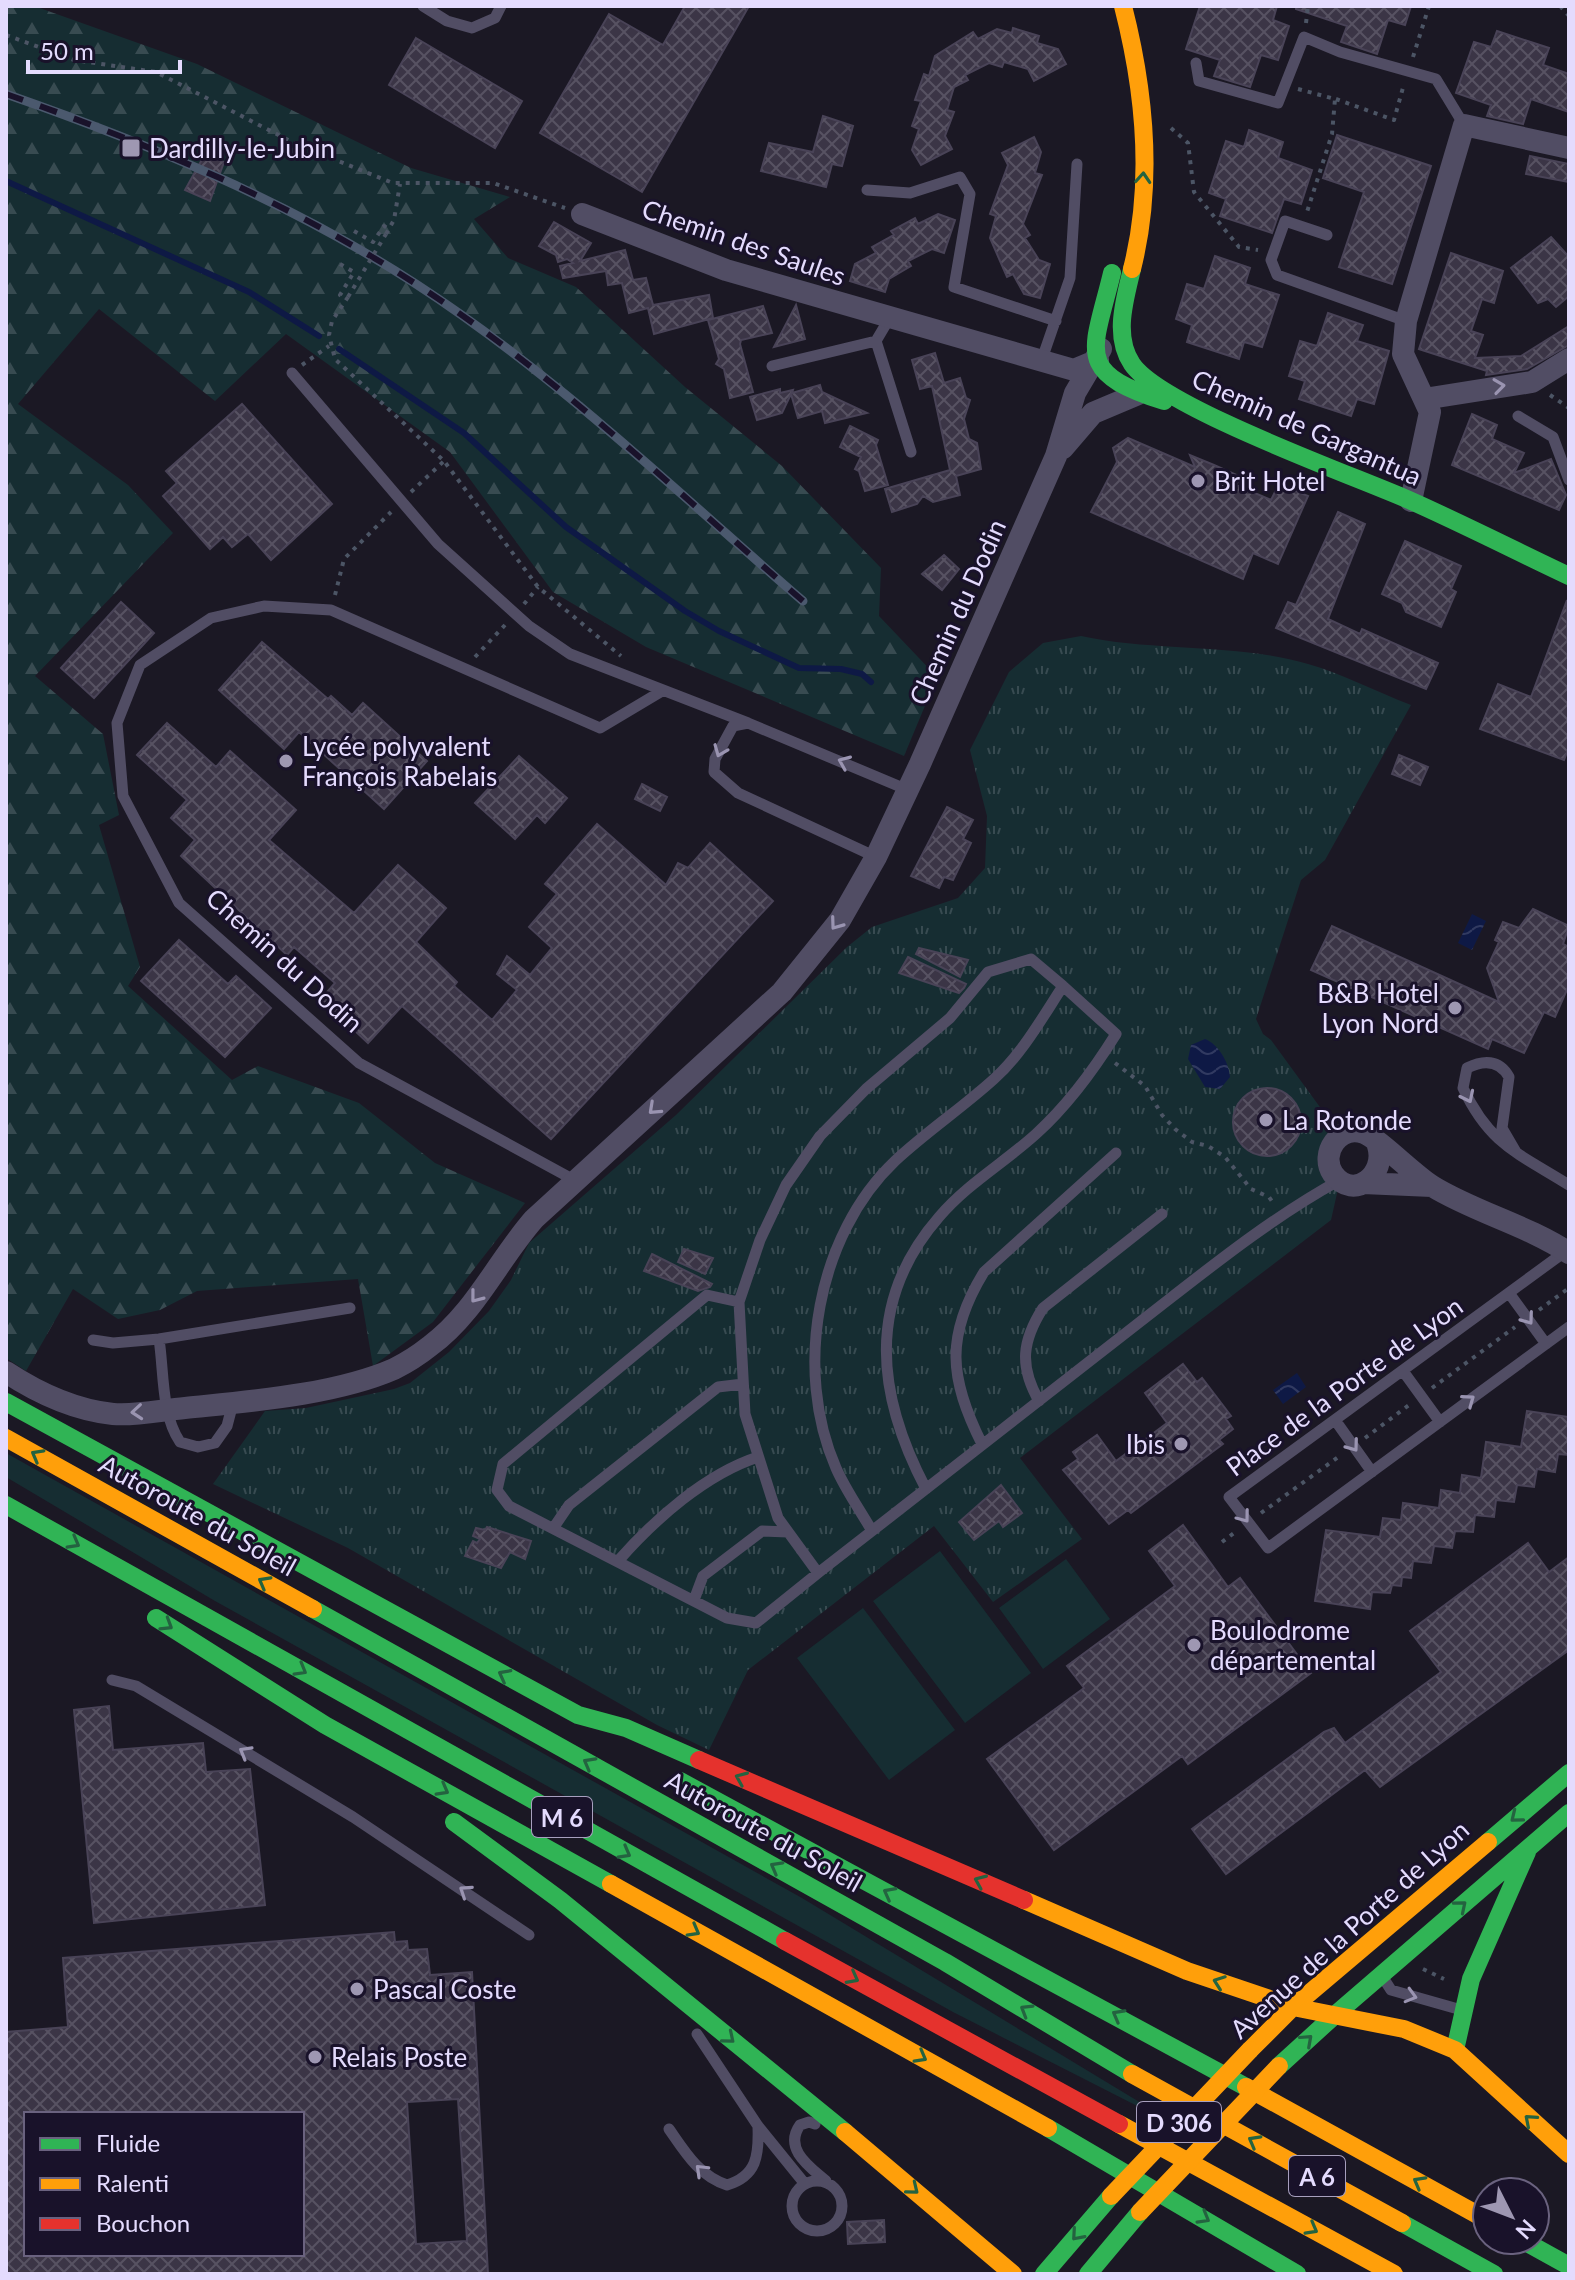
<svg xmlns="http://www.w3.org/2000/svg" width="1575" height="2280" font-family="Lato,sans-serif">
<defs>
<pattern id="forest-firs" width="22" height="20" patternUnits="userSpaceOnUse" patternTransform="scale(2)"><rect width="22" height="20" fill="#162d32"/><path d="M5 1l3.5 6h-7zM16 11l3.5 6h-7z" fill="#384b51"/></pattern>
<pattern id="park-tufts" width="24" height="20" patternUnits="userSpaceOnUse" patternTransform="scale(2)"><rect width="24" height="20" fill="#162d32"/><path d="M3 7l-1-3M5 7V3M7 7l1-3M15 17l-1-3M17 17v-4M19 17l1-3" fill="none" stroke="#384b51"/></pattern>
<pattern id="water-waves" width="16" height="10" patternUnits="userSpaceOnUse" patternTransform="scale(2)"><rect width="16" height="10" fill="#0e1945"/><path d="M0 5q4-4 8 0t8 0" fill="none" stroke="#313a61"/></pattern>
<pattern id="building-cross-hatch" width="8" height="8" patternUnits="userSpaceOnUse" patternTransform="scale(2)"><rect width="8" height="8" fill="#3b3546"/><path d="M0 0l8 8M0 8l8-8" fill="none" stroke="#575262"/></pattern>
</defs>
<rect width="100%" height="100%" fill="#1b1824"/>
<!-- green -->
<path fill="#162d32" d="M6,1453l796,445 349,211 -2,3 -196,-100 -738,-411 -209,-124z
M940,1551l91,122 -66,50 -92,-122z
M1066,1559l44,60 -67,50 -44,-61z
M863,1608l92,122 -66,50 -92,-122z"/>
<!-- forest -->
<path fill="url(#forest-firs)" d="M6,6h28l163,58 214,104 99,29 -36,22 34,39 68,29 109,100 97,79 99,102 -2,48 58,61 -33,79 -258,-109 -93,-55 -103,-140 -164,-118 -71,67 -116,-92 -81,95 110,81 45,48 -138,143 68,58 16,81 -20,10 41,142 -12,19 104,94 26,-14 101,37 76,60 90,40 -92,119 -60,44 -15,-87 -161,12 -37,19 -42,9 -45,-30 -47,82 -20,-13z"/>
<!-- park -->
<path fill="url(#park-tufts)" d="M1081,636c73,16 157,7 227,28 35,10 69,28 103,41l-86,155 -24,20 -45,139 7,15 8,6 70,96 -13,22 12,22 -9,40 -311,238 62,81 -89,63 -59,-76 -186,144 -39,80 -52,-25 -309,-177 -135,-64 52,-73 41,-3 88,-19 16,-6 39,-31 40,-41 22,-31 18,-37 147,-128 171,-168 25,-20 86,-29 27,-30 2,-52 -17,-66 39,-78 34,-29z"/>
<!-- water -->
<path fill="url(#water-waves)" d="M1472,914l14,7 -14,29 -14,-7z
M1205,1039c13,5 24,23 25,38l-10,12 -15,-2 -17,-28 3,-14z
M1297,1373l9,14 -23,17 -10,-14z"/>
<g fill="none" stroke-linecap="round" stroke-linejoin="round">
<!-- stream -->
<path stroke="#0e1945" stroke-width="6" d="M6,181l243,111 70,44
M339,349l125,84 102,94 119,84 34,20 80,37 42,1 21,5 9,8"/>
</g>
<!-- building -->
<path fill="url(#building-cross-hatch)" stroke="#494357" stroke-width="2" fill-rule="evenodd" d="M685,6h64l-107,186 -102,-59 69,-119 54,31z
M1200,6h77l-4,14 16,6 -11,34 -17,-5 -11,32 -36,-11 6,-16 -34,-11z
M1296,6h115l-6,19 -17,-5 -11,34 -36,-12 6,-16 -51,-17z
M1013,28l26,8 -2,7 21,6 8,15 -32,17 -6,-12 -24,-7 -2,5 -13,-4 -24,12 3,5 -14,7 -7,23 7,2 -9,24 7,13 -31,16 -9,-15 7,-21 -7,-3 9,-25 -6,-1 9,-26 5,2 6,-20 38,-24 5,7 19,-10 15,4z
M1497,31l52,17 -6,17 26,9v38l-38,-13 -8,25 -36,-8 4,-11 -35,-12 18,-51 17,5z
M416,38l106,63 -27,47 -106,-63z
M823,116l30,10 -11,40 -10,-2 -6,23 -65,-16 8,-28 44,9z
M1249,130l34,12 -5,16 34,12 -11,34 -17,-5 -12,34 -52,-17 6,-17 -17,-6 17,-52 18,6z
M1337,135l94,31 -39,118 -53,-17 25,-75 -41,-14z
M1034,137l7,15 -6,21 7,2 -19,49 7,11 -5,3 14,22 11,4 -10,34 -16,-4 -11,-20 -6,3 -17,-39 6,-22 -6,-2 18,-49 -6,-12z
M205,154l19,8 -14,39 -25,-11z
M1530,156l39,8v18l-43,-8z
M938,214l17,6 -11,33 -12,-4 -24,12 3,5 -22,13 -4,13 -35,-11 5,-17 21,-11 -4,-6 22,-12 -3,-4 24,-13 3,6z
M554,222l37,21 -11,18 45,-11 8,30 13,-2 7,27 56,-10 4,23 -59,16 -6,-26 -19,5 -7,-30 -14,2 -2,-14 -43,7 -3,-12 13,-3 -6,-4 -9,3 -2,-7 -17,-9z
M1551,237l18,20v39l-13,11 -8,-8 -10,4 -27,-35z
M1451,253l52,18 -9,32 -12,-4 -11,32 12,4 -8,23 46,-2 48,-30v19l-42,24 -41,6 1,-4 -68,-22z
M1215,256l35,12 -5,16 34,11 -17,52 -18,-5 -5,17 -52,-17 5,-17 -16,-6 11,-35 17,5z
M796,305l9,34 -31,8z
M763,306l9,27 -31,7 -1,4 13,48 -23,6 -6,-29 -8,-5 3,-5 -11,-39z
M1328,313l35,12 -6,16 32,10 -15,53 -17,-5 -6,17 -52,-17 6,-18 -16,-5 11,-35 17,5z
M935,353l9,30 16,-5 6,20 4,2 -6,19 5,20 8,4 4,26 -25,7 4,19 -27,7 -10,-6 -6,8 -25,8 -7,-23 65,-19 -18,-84 -12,3 -8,-29z
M820,385l2,7 45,21 -42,10 -3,-12 -24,7 -7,-24 -9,19 -25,7 -7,-23 30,-8v4l13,-3 -1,3z
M242,404l90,100 -61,56 -23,-26 -16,13 -9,-10 -13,12 -47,-53 14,-13 -11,-12z
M1472,414l25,11 -5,14 32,14 -10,20 37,-14 15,36 -7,15 -107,-45z
M850,426l28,14 -2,5 12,40 -23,6 -6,-20 -4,-2 6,-12 -21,-10z
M1128,438l67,29 -5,-12 24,10 27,12 -5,8 35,15 8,-16 29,12 -30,68 -25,-11 -10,26 -152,-67 26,-50 -4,-14z
M1338,512l27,12 -37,95 32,15 2,-5 76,34 -12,26 -150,-61 12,-26 8,3z
M1405,541l56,25 -10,23 5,3 -15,35 -35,-15 -4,-9 -20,-9z
M944,555l15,14 -17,21 -20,-16z
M1567,600l2,147 -5,13 -84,-31 18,-45 33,13z
M121,602l33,31 -60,65 -33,-30z
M262,642l66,57 3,-3 21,19 11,-12 64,58 -43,48 -85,-77 -15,17 -65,-59z
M167,723l49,44 14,-16 66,59 -27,30 85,73 44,-48 48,43 -30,34 41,40 -3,4 38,34 25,-30 -20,-16 10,-18 23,19 22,-27 -23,-21 28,-33 -12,-10 52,-60 69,61 12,-22 10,5 22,-25 63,58 -222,238 -149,-133 -34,37 -47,-44 14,-16 -41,-36 -7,8 -106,-99 14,-16 -24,-22 16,-18 -50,-45z
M1399,755l29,12 -8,18 -28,-11z
M519,756l48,42 -22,25 -8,-8 -22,24 -40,-36z
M642,784l25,13 -7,14 -25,-12z
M947,807l26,13 -10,19 8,4 -18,37 -9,-3 -5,11 -28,-12z
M1533,909l36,17 -6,18 6,3v38l-14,32 -11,-5 -20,41 -32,-14 -4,10 -177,-79 21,-44 167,76 -12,-34 12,-26 -4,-2 8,-18 16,6z
M179,940l49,44 8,-8 35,32 -46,49 -84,-76z
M919,948l49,12 -8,17 -44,-23z
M908,957l58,27 -2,4 -5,5 -60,-20z
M1233 1122a34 34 0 1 1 68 0a34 34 0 1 1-68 0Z
M684,1249l29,9 -8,16 -27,-12z
M652,1254l60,30 -2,3 -12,4 -54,-20z
M1183,1364l14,18 5,-4 29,38 -5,3 7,10 -14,11 4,4 -92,69 -3,-3 -19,14 -46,-54 15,-11 -5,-7 24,-17 19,26 51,-38 -22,-30z
M1527,1411l42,6v38l-11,-1 -3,18 -18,-3 -3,18 -17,-2 -3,17 -18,-2 -2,17 -19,-2 -2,17 -18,-1 -3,17 -18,-2 -3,17 -18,-2 -2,17 -9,-1 -1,9 -9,-1 -2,8 -18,-1 -2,17 -55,-8 11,-71 54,7 3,-19 18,2 2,-17 36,5 2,-18 19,3 2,-18 19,3 5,-36 35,5z
M1001,1485l21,28 -19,14 -4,-6 -25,19 -15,-18z
M1183,1525l45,62 12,-9 71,95 -123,91 -6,-8 -128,94 -67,-91 97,-71 -17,-22 108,-80 -26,-35z
M487,1527l44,14 -6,18 -15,-7 -9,16 -36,-12 8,-15 4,2 3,-4 -7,-3 3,-8 9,2z
M1528,1543l21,29 20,-15v93l-189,137 -15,-17 -139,104 -34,-45 132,-97 10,-4 11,15 96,-71 -31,-41z
M109,1706l4,44 90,-7 3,29 44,-3 15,136 -171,18 -20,-213z
M394,1932l1,10 12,-1 1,9 19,-1 3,26 42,-3 16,302h-482v-242l62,-5 -5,-69zM458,2099l9,142 -51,3 -9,-142zM26,2114h276v140h-276z
M884,2220l1,22 -37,2 -1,-22z"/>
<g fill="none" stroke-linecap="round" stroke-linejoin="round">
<!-- path -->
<path stroke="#4c5565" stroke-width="4" stroke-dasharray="4 6" stroke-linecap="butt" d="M1560,6l9,10
M1306,23l2,-17
M6,35l68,25 82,12 140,72 97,39h100l72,25
M1413,57l16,-51
M1298,89l37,10 -3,35 -25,78
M1336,99l58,21 10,-36
M1171,128l17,15 6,49 45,55 19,3
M354,231l19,11 11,-16 5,3
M386,234l8,-14 6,-36
M340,264l14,8 -14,23 5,3
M348,297l-16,24 -3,14 6,24 109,102 94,126 83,69
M302,365l27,-19
M1550,395l19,13
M411,492l33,-31
M335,595l9,-36 47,-47
M524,604l14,-17
M475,657l30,-32
M1115,1063l30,23 17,29 13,14 17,13 16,4 17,11 26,32 18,8 5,7
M1539,1310l30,-22
M1432,1388l83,-61
M1365,1438l44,-33
M1261,1513l80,-58
M1222,1542l16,-12
M1423,1969l21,10"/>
<!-- lane -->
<path stroke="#514d64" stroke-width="11" d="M423,6l24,15 25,7 23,-10 6,-12
M1196,63l3,18 79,22 26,-66 36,15 96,27 28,46
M867,190l43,3 50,-16 10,17 -16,93 102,34
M1327,235l-42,-14 -14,39 6,15 129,46
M876,341l35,111
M1042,359l28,-81 7,-114
M772,366l104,-25 13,-22
M292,373l146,171 91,82 41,28 178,69
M1518,416l35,21 16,43
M876,857l-138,-64 -24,-21 1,-13 18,-33 15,-3 160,67
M1516,1152l-14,-24 7,-51c-10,-18 -26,-17 -42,-9l-4,20c27,57 55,65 106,97
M576,1181l-217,-118 -180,-160 -56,-107 -6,-73 23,-58 71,-47 53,-12 67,4 269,118 62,-37
M1566,1251l-337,246 39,51 301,-221
M1509,1293l37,51
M739,1302l-32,-7 -204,169 -6,26 12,16 218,112 29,5 62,-50
M159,1339c5,32 2,75 21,103l18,5 17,-4 12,-17 6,-23
M93,1340l20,3 46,-4 191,-31
M1403,1371l37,51
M1039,1401c-20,-35 -17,-60 4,-93l119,-94
M1335,1420l37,52
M982,1444c-33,-66 -37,-108 2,-172l132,-119
M926,1489c-49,-93 -61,-187 13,-272 28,-33 65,-54 97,-83 33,-30 57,-63 80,-100l-53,-48c-21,32 -41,68 -69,93 -32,29 -68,53 -99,82 -78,74 -102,209 -59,307 9,21 24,42 36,63 88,-68 176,-138 264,-206 66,-51 131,-105 204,-145
M554,1527l15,-22 149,-118 25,-3
M872,1531l-54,42 -40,-55 -33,-104 -6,-112 21,-62 26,-55 34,-49 46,-47 84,-71 38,-46 43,-13 32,27
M619,1560c36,-41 87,-86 139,-103
M694,1600l9,-24 59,-45 26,1
M112,1680l24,6 217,131 176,118
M1382,1976l9,14 67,19
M697,2034l61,92 47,58
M815,2124l-6,-2 -9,3c-17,24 10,42 26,56
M669,2129c16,23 30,47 58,56 30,-9 32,-30 31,-58
M792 2206a25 25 0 1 1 50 0a25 25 0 1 1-50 0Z"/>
<!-- street -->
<path stroke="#514d64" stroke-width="22" d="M582,214l144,56 348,100 24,-10
M1424,399l108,-17 37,-23
M1063,448l30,-35 45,-19
M1411,501l19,-89 -27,-58 3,-33 58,-196 105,23
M1378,1146c9,28 -24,56 -45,28 -14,-21 7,-50 31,-41 15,6 49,41 68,53 42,26 95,39 137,67
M1363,1183l69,3
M6,1372c32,21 68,38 107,42 23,2 49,-4 72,-6 66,-7 149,-13 209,-39 12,-6 26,-15 36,-23 45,-33 68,-86 104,-127l248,-227 58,-72 36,-63 44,-93 136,-308 19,-63 26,-44"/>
<!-- fast -->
<path stroke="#30b455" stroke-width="18" d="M1132,269c-7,30 -19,67 0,95 29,43 220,111 277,136 54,24 107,51 160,76
M1112,273c-19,79 -39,99 52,128
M6,1402l572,313 48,13 73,32
M6,1505l779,436
M313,1609l632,353 187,112
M156,1618l169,107 286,159
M680,1781l566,306
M454,1822l106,78 285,232
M1488,1842l81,-69
M1336,2014l233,-201
M1455,2050l16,-71 56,-127
M1279,2066l57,-52
M1048,2128l249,146
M1402,2223l92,51
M1522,2240l47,26
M1044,2274l67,-78
M1088,2274l52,-62"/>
<!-- slow -->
<path stroke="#ff9f0a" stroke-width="18" d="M1123,6c22,86 31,176 9,263
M6,1438l307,171
M611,1884l437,244
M1024,1900l163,71 106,36
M1293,2007l195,-165
M1250,2050l43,-43 111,22 51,21 114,104
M1132,2074l270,149
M1246,2087l241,133
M1119,2124l275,150
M845,2132l168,142"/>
<!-- jam -->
<path stroke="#e5322d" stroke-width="18" d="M699,1760l325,140
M785,1941l334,183"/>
<!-- rail casing -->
<g stroke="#4b596e" stroke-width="9">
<path id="rail" d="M6,94c143,50 282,107 410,190 140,91 261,208 387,317"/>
</g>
<!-- rail -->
<use href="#rail" stroke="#19122a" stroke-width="6" stroke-dasharray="18" stroke-linecap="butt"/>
<!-- path-bridge -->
<path stroke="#4c5565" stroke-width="4" stroke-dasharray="4 6" stroke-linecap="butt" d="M348,297l38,-63"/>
<!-- slow-bridge -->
<path stroke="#ff9f0a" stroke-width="18" d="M1111,2196l139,-146
M1140,2212l139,-146"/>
</g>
<!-- one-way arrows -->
<defs><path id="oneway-chevron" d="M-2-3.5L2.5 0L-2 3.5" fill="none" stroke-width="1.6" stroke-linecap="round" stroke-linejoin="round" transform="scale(2)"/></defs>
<g stroke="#246340">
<use href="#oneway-chevron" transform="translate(1143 178) rotate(-86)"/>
<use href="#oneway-chevron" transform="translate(37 1455) rotate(-151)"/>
<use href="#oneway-chevron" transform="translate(74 1543) rotate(29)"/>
<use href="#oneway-chevron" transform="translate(264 1582) rotate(-151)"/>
<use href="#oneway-chevron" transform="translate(167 1625) rotate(32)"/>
<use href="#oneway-chevron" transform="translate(301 1670) rotate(30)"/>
<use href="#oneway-chevron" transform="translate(504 1675) rotate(-152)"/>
<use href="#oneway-chevron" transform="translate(589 1763) rotate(-151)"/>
<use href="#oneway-chevron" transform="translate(741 1778) rotate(-157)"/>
<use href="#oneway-chevron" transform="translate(443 1790) rotate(29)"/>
<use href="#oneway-chevron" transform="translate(1516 1817) rotate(141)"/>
<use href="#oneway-chevron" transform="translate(625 1853) rotate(29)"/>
<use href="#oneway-chevron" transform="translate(776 1867) rotate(-151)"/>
<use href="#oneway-chevron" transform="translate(980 1881) rotate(-157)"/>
<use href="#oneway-chevron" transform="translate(889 1893) rotate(-152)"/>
<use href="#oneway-chevron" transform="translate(1461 1906) rotate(-40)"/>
<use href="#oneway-chevron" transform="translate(694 1931) rotate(29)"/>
<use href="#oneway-chevron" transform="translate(853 1978) rotate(28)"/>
<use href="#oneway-chevron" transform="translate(1219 1982) rotate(-160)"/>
<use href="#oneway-chevron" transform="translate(1026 2010) rotate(-149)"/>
<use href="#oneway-chevron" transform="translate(1118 2015) rotate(-151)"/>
<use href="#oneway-chevron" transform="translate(729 2038) rotate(40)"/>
<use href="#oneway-chevron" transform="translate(1307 2040) rotate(-42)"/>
<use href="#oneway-chevron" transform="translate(921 2057) rotate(29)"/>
<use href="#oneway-chevron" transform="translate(1530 2120) rotate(-139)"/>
<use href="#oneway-chevron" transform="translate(1254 2141) rotate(-151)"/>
<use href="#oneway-chevron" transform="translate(1419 2182) rotate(-151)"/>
<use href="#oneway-chevron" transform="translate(913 2189) rotate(39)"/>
<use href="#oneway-chevron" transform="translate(1204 2218) rotate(30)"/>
<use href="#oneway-chevron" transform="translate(1312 2229) rotate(29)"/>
<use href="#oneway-chevron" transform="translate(1077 2235) rotate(131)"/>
</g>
<g stroke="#9a94b1">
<use href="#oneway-chevron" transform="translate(1499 386) rotate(-8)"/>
<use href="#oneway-chevron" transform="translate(720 751) rotate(112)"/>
<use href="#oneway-chevron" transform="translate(844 762) rotate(-157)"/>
<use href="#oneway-chevron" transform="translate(836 924) rotate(126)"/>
<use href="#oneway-chevron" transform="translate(1468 1097) rotate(64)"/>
<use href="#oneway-chevron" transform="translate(654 1109) rotate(137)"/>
<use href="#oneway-chevron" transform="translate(476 1297) rotate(128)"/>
<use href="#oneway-chevron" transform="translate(1528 1319) rotate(54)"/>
<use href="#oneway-chevron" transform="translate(1469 1400) rotate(-36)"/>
<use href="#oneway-chevron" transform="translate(137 1412) rotate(175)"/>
<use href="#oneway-chevron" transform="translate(1353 1446) rotate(54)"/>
<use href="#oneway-chevron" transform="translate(1244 1517) rotate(53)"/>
<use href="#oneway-chevron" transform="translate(245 1752) rotate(-150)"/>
<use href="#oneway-chevron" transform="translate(465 1891) rotate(-146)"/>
<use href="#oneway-chevron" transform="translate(1411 1996) rotate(16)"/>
<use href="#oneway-chevron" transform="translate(701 2170) rotate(-136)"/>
</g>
<!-- markers -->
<g fill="#9e97b2" stroke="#19122a" stroke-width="3">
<rect x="121" y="138" width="20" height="20" rx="4"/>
<circle cx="1198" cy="481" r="8"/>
<circle cx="286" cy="761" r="8"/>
<circle cx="1455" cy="1008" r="8"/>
<circle cx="1266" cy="1120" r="8"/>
<circle cx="1181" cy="1444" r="8"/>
<circle cx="1194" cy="1645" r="8"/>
<circle cx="357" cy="1989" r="8"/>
<circle cx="315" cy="2057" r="8"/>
</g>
<g text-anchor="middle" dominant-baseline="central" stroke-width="6" stroke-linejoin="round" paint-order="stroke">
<!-- shield labels -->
<g fill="#19122a" stroke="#a79fbe" stroke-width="2">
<rect x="532" y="1797" width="60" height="40" rx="6"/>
<rect x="1137" y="2102" width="84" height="40" rx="6"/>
<rect x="1289" y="2156" width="56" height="40" rx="6"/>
</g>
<g font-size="24" font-weight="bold" fill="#e4dbfe">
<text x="562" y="1817">M 6</text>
<text x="1179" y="2122">D 306</text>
<text x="1317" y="2176">A 6</text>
</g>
<!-- poi labels -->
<g font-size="26" fill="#e4dbfe" stroke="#19122a" text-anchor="start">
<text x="149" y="148">Dardilly-le-Jubin</text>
<text x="1214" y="481">Brit Hotel</text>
<text x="302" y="746">Lycée polyvalent<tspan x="302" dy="30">François Rabelais</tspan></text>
<text x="1439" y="993" text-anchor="end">B&amp;B Hotel<tspan x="1439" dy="30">Lyon Nord</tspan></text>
<text x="1282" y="1120">La Rotonde</text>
<text x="1165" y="1444" text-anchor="end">Ibis</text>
<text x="1210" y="1630">Boulodrome<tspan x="1210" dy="30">départemental</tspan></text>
<text x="373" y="1989">Pascal Coste</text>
<text x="331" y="2057">Relais Poste</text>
</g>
<!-- street labels -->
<g font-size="26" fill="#e4dbfe" stroke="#19122a">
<text transform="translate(744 242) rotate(19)">Chemin des Saules</text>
<text transform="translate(1307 427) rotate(24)">Chemin de Gargantua</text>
<text transform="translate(957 612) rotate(-66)">Chemin du Dodin</text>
<text transform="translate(285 960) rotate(42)">Chemin du Dodin</text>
<text transform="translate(1344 1386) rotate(-36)">Place de la Porte de Lyon</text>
<text transform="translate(198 1515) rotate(29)">Autoroute du Soleil</text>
<text transform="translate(764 1831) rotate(29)">Autoroute du Soleil</text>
<text transform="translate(1349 1929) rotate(-42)">Avenue de la Porte de Lyon</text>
</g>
</g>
<!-- border -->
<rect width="1575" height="2280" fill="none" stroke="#e4dbfe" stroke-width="16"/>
<!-- legend -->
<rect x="24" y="2112" width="280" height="144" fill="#19122a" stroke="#6a627f" stroke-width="2"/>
<rect x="40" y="2138" width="40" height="12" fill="#30b455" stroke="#6a627f" stroke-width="2"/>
<text x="96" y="2152" font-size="24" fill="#e4dbfe">Fluide</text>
<rect x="40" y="2178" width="40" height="12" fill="#ff9f0a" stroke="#6a627f" stroke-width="2"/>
<text x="96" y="2192" font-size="24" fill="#e4dbfe">Ralenti</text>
<rect x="40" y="2218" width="40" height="12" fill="#e5322d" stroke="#6a627f" stroke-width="2"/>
<text x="96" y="2232" font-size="24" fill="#e4dbfe">Bouchon</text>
<!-- north arrow -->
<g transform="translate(1511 2216) rotate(132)"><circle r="38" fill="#19122a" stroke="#6a627f" stroke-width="2"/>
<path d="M0-6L14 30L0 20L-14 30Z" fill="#9e97b2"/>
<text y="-12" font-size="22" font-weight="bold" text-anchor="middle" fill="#e4dbfe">N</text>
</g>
<!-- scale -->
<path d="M28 60v12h152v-12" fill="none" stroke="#e4dbfe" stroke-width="4"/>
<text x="40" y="60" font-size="24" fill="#e4dbfe" stroke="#19122a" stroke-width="6" paint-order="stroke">50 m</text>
</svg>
